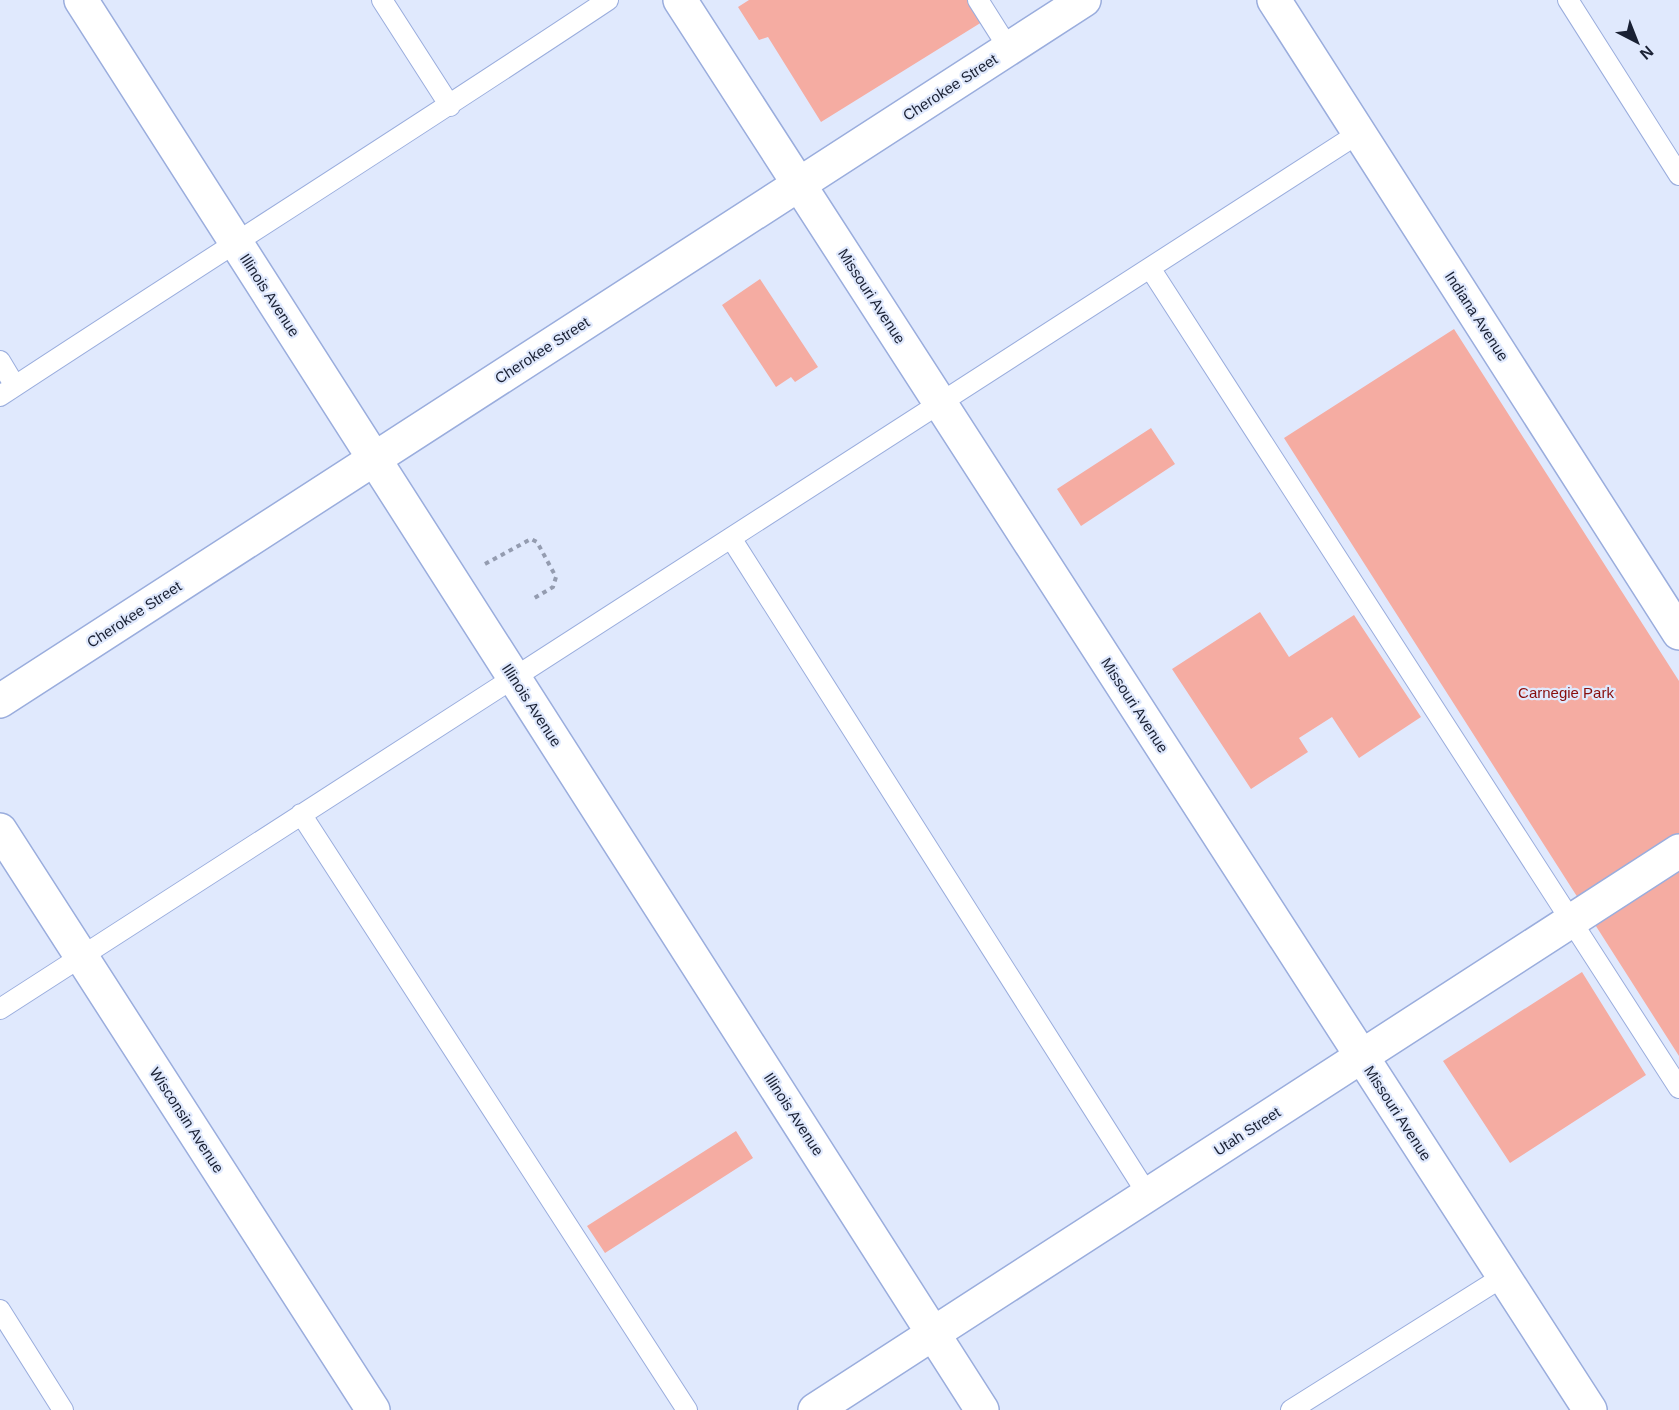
<svg xmlns="http://www.w3.org/2000/svg" width="1679" height="1410" font-family="Helvetica,sans-serif">
<rect width="100%" height="100%" fill="#e0e9fd"/>
<!-- green -->
<path fill="#f5aca2" d="M749,0h219l14,22 -161,100 -53,-85 -9,3 -21,-33z
M760,279l58,88 -23,15 -4,-5 -15,10 -54,-82z
M1454,329l225,352v375l-395,-618z
M1151,428l24,36 -94,62 -24,-37z
M1260,612l29,45 65,-42 67,102 -62,41 -27,-41 -33,21 9,14 -57,37 -79,-120z
M1582,972l64,103 -136,88 -67,-102z
M736,1131l17,27 -148,95 -18,-27z"/>
<g fill="none" stroke-linecap="round" stroke-linejoin="round">
<!-- lane casing -->
<g stroke="#9aaddd" stroke-width="22">
<path id="lane" d="M382,0l68,106
M978,0l31,49
M1568,0l111,175
M1150,268l529,820
M0,361l15,25
M0,396c202,-133 407,-262 608,-396
M731,538l417,657
M301,814l386,596
M0,1009l1359,-876
M0,1310l63,100
M1291,1410l213,-134"/>
</g>
<!-- street casing -->
<g stroke="#9aaddd" stroke-width="36">
<path id="street" d="M81,0l901,1410
M680,0l910,1410
M1274,0l405,633
M0,830l373,580
M815,1410l864,-559"/>
</g>
<!-- secondary casing -->
<g stroke="#9aaddd" stroke-width="36">
<path id="secondary" d="M0,701l1084,-701"/>
</g>
<!-- path -->
<path stroke="#949cb0" stroke-width="4" stroke-dasharray="4.5 4.5" stroke-linecap="butt" d="M485,564l46,-25 6,3 19,35 -3,10 -22,13"/>
<!-- lane -->
<use href="#lane" stroke="#fff" stroke-width="20"/>
<!-- street -->
<use href="#street" stroke="#fff" stroke-width="33"/>
<!-- secondary -->
<use href="#secondary" stroke="#fff" stroke-width="33"/>
</g>
<g text-anchor="middle" dominant-baseline="central" stroke-width="4.5" stroke-linejoin="round" paint-order="stroke">
<!-- street labels -->
<g font-size="15" fill="#1a2134" stroke="#e0e9fd">
<text transform="translate(950 87) rotate(-33)">Cherokee Street</text>
<text transform="translate(270 295) rotate(57)">Illinois Avenue</text>
<text transform="translate(872 296) rotate(57)">Missouri Avenue</text>
<text transform="translate(1477 316) rotate(57)">Indiana Avenue</text>
<text transform="translate(542 350) rotate(-33)">Cherokee Street</text>
<text transform="translate(134 614) rotate(-33)">Cherokee Street</text>
<text transform="translate(532 705) rotate(57)">Illinois Avenue</text>
<text transform="translate(1135 705) rotate(57)">Missouri Avenue</text>
<text transform="translate(1398 1113) rotate(57)">Missouri Avenue</text>
<text transform="translate(794 1114) rotate(57)">Illinois Avenue</text>
<text transform="translate(187 1120) rotate(57)">Wisconsin Avenue</text>
<text transform="translate(1247 1131) rotate(-33)">Utah Street</text>
</g>
<!-- park labels -->
<g font-size="15" fill="#880e0d" stroke="#e0e9fd">
<text x="1566" y="692">Carnegie Park</text>
</g>
</g>
<!-- north arrow -->
<g transform="translate(1637 42) rotate(138)" stroke="#e0e9fd" stroke-width="4.5" paint-order="stroke">
<path d="M0-4.5L10 22L0 15L-10 22Z" fill="#1a2134"/>
<text y="-9" font-size="16" font-weight="bold" text-anchor="middle" fill="#1a2134">N</text>
</g>
</svg>
